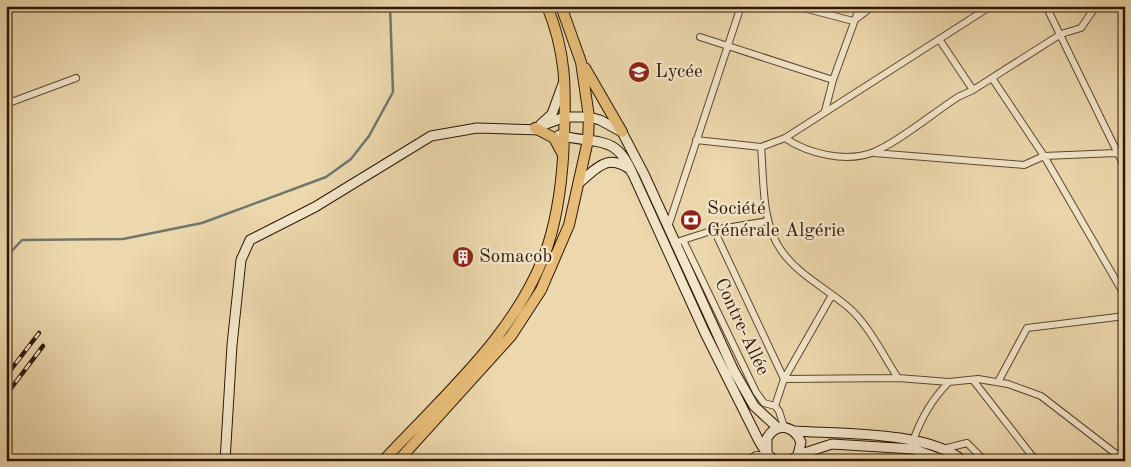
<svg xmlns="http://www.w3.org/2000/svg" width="1131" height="467" font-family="'Old Standard TT',serif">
<rect width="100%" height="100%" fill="#ecd8ad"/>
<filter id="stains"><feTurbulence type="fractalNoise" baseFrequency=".004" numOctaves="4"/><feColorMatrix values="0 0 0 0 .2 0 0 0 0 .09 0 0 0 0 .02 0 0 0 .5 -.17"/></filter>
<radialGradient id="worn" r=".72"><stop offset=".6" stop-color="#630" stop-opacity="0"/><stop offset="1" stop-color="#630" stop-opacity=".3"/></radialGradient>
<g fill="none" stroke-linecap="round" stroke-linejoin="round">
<!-- stream -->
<path stroke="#6e776d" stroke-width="2.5" d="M6,257l16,-17 101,-1 79,-16 124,-46 25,-18 18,-23 24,-44 -3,-86"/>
<!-- minor casing -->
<g stroke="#5d4630" stroke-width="8">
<path id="minor" d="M796,6l57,15 20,-15
M1046,6l79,162
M700,37l133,43
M939,39l34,51
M992,78l52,78 81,140
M6,104l70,-26
M825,111l8,-31 27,-74
M785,138c23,16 62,25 89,14 26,-11 59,-39 84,-55l15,-7 88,-56 20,-6 15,-22
M696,140l65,7 24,-9 206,-132
M761,147c3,32 0,75 20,103 16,24 45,38 67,57 21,18 35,48 50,71
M874,153l150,12 20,-9 72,-3
M668,227l73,-221
M714,230l70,149 114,-1 51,4
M683,240l31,-10 54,-9
M674,243l9,-3 73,152 8,11 11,3 4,5 5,16
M973,380l63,81
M998,382l29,-54 98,-12
M775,406l9,-27 48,-84
M913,441c8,-23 19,-42 36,-59l29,-3 30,5 33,12 75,58 9,-3
M943,449l24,-6 18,18
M746,461l10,-6 13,1"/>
</g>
<!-- secondary casing -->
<g stroke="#2d1606" stroke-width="11">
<path id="secondary" d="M541,124l11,-10 12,-33
M535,128l30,-11h24l11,3 22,12 22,42 90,197 20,35 24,22
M559,135c36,10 57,-2 73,38
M580,182c18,-15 28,-29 51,-12l74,163 54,108 8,13
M794,431c45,3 135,0 169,30
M798,455l34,-11 81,5 33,12
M225,461l7,-116 9,-85 9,-20 65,-33 116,-71 46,-8 65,2
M775,461l-8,-7v-16c10,-17 27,-12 34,4l-3,13 -7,6"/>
</g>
<!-- primary casing -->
<g stroke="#2d1606" stroke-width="12">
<path id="primary" d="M585,68l37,64
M535,128l19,10 8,15
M383,461c60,-65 136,-129 165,-216 11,-35 15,-72 16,-109 2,-48 2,-84 -17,-130
M398,461l113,-125 30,-46 28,-65 19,-85 1,-23 -8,-55 -20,-56"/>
</g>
<!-- minor -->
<use href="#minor" stroke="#f3e6ca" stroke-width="6"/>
<!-- secondary -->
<use href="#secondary" stroke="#f3e6ca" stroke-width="9"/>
<!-- primary -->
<use href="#primary" stroke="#e6bc76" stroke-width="10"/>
<!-- rail casing -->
<g stroke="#2d1606" stroke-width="4.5">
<path id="rail" d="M6,376l33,-43
M6,395l37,-49"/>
</g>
<!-- rail -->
<use href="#rail" stroke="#f3e6ca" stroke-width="2.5" stroke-dasharray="8" stroke-linecap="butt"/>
</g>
<!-- icons -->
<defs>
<g id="school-disc" transform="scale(1.125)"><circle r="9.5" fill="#8f2418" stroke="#f3e6ca"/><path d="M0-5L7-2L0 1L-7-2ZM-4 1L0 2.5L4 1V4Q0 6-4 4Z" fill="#fff"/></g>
<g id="bank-disc" transform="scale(1.125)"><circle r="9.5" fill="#8f2418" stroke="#f3e6ca"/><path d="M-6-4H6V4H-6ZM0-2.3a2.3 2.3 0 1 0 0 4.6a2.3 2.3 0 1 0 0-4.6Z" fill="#fff"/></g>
<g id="building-disc" transform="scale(1.125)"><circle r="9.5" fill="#8f2418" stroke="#f3e6ca"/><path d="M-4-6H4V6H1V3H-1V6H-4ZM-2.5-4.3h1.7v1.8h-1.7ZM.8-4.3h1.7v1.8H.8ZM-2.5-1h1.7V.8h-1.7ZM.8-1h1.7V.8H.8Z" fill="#fff"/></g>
</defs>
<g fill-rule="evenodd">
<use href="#school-disc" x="639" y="72"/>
<use href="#bank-disc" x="691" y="220"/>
<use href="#building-disc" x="463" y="257"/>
</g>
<g text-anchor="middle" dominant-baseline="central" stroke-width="4.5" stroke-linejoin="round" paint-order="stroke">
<!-- poi labels -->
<g font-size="19" fill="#2d1606" stroke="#f3e6ca" text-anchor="start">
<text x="655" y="72">Lycée</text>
<text x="707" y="209">Société<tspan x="707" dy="22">Générale Algérie</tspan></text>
<text x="479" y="257">Somacob</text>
</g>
<!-- street labels -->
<g font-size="19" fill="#2d1606" stroke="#f3e6ca">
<text transform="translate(741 327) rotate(65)">Contre-Allée</text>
</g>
</g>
<!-- margin -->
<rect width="1131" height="467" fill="none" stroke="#ecd8ad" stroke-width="25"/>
<rect x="8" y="8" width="1116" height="452" fill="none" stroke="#2d1606" stroke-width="2.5"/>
<rect x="12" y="12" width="1106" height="442" fill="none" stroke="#2d1606"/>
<rect width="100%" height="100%" filter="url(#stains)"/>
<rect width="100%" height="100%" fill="url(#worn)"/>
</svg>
